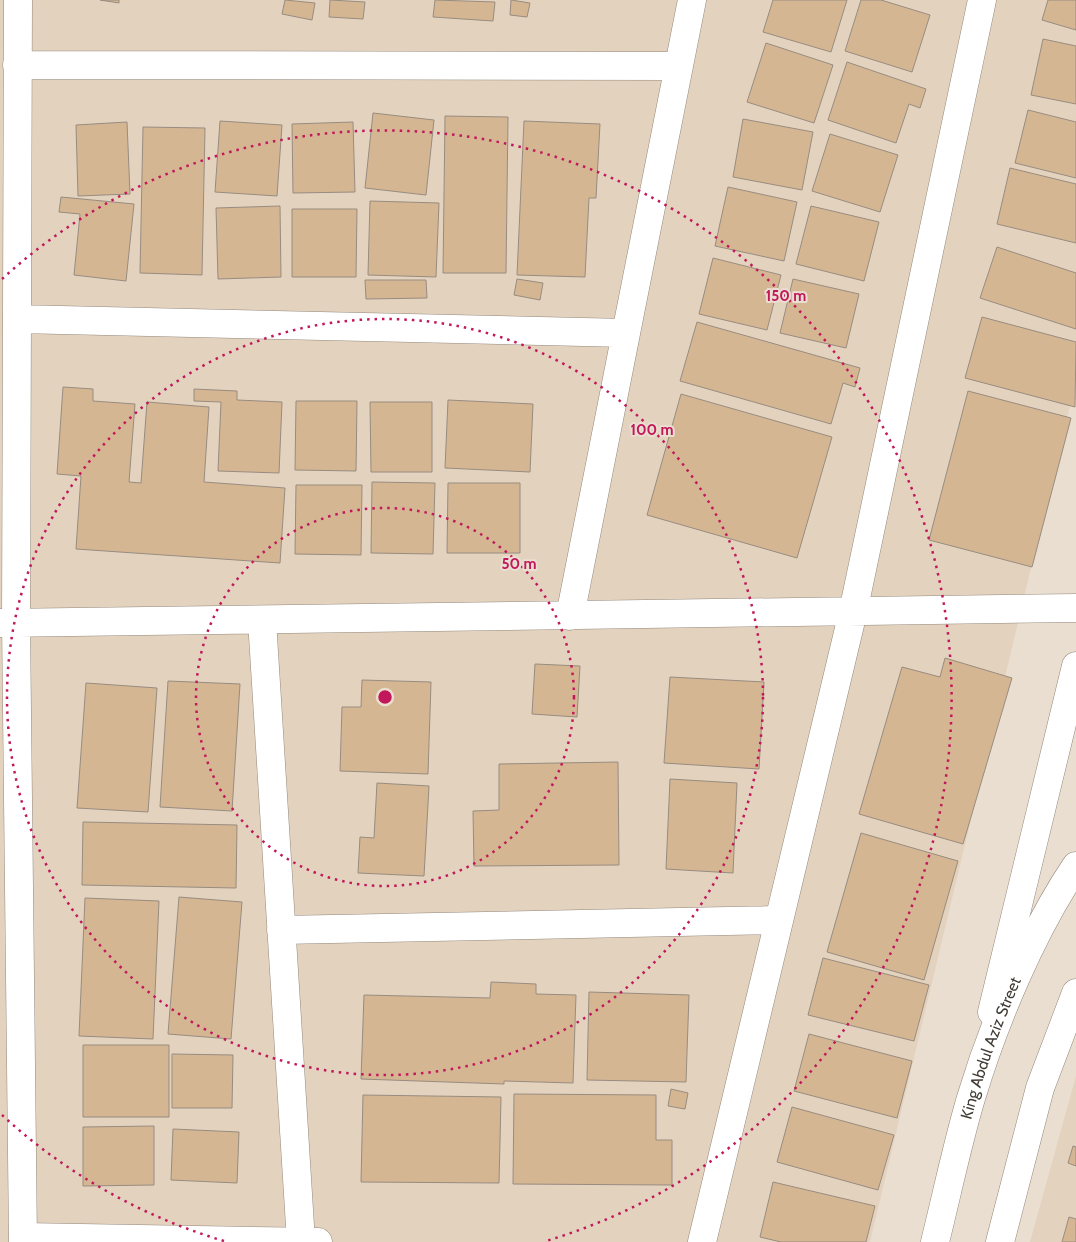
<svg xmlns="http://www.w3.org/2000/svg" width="1076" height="1242" font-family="Cabin,sans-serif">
<rect width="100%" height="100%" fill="#eaded1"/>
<!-- built -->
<path fill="#e3d2be" d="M0,0h1076v380l-206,862h-870z
M1076,1076v166h-46z"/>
<!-- building -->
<path fill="#d5b693" stroke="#988c80" d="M100,0h19v3z
M285,0l30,3 -3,17 -30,-6z
M330,0l35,2 -2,17 -34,-2z
M435,0l60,2 -2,19 -60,-4z
M511,0l19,3 -3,14 -17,-2z
M773,0h74l-16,52 -68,-20z
M861,0h20l49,15 -18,57 -67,-21z
M1048,0h28v30l-34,-10z
M1043,39l33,7v58l-45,-9z
M766,43l67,22 -19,58 -67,-21z
M847,62l79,27 -6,19 -11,-4 -13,39 -68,-23z
M1028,110l48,12v56l-61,-15z
M373,113l61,7 -8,75 -61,-7z
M445,116l63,1 -2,156h-63z
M743,119l70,13 -11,58 -69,-13z
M220,121l62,4 -5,71 -62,-4z
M524,121l76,3 -4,74h-7l-4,79 -68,-2z
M127,122l3,72 -52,2 -2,-71z
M353,122l2,70 -62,1 -1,-69z
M143,127l62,1 -3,147 -62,-2z
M830,134l68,21 -18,57 -68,-21z
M1010,168l66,16v59l-79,-19z
M728,187l69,15 -13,59 -69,-15z
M61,197l73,7 -8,77 -52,-6 6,-61 -21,-2z
M370,201l69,2 -3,74 -68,-2z
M280,206l1,71 -63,2 -2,-71z
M811,206l68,16 -15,59 -68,-17z
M292,209h65l-1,68h-64z
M997,247l79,26v56l-96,-31z
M713,258l68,17 -14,55 -68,-16z
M517,279l26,4 -3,17 -26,-5z
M793,279l66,15 -13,54 -66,-15z
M365,280h61l1,18 -61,1z
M982,317l94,25 -1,65 -110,-29z
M697,322l163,46 -5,19 -12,-4 -12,41 -151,-43z
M63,387l30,2v12l42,3 -6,78 12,1 6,-81 62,5 -5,75 81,6 -5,75 -204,-14 5,-73 -24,-2z
M194,389l43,2v9l45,2 -3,71 -61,-2 3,-69 -27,-1z
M968,391l103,27 -39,149 -103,-27z
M681,394l151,43 -35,121 -150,-43z
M448,400l85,4 -3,68 -85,-4z
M296,401h61l-1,70 -61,-1z
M370,402h62v70h-61z
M372,482l63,1 -2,71 -62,-1z
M448,483h72v70h-73z
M296,485h66l-1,70 -66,-1z
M945,658l67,20 -49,166 -104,-30 43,-147 38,10z
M535,664l45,2 -3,51 -45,-3z
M670,677l94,5 -5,87 -95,-6z
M362,680l69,2 -3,92 -88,-3 2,-64h19z
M168,681l72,3 -8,127 -72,-4z
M86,683l71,5 -9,124 -71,-4z
M618,762l1,103 -145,1 -1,-55 26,-1v-46z
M670,779l67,4 -4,90 -67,-4z
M377,783l52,3 -5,90 -66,-3 2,-36 14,1z
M83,822l154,3 -1,63 -154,-3z
M861,833l97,28 -34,119 -97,-28z
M179,897l63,5 -11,137 -63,-5z
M85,898l74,3 -6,138 -74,-3z
M823,958l106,27 -15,56 -106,-26z
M491,982l45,2v10l40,1 -3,88 -69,-2v3l-143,-5 3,-84 126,3z
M589,992l100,3 -3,87 -99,-2z
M809,1034l103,27 -15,57 -103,-27z
M83,1045h86v72h-86z
M172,1054l61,1 -1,53h-60z
M671,1089l17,4 -3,16 -17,-3z
M514,1094l142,1v45h16v45l-159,-1z
M363,1095l138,2 -2,86 -138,-1z
M792,1107l102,28 -16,55 -101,-28z
M154,1126v59l-71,1v-59z
M173,1129l66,3 -2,51 -66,-3z
M1073,1146l3,1v19l-8,-3z
M773,1182l102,24 -9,36h-85l-21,-5z
M1069,1217l7,2v23h-14z"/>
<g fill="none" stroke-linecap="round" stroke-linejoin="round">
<!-- minor casing -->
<g stroke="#94897c" stroke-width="29">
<path id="minor" d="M18,0l-2,623 7,619
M17,65l662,1
M17,319l609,14
M570,616l122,-616
M262,620l39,622
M0,623l1076,-15
M281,930l498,-10
M992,1012l84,-346
M23,1237l295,5
M702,1242l151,-630 129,-612"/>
</g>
<!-- tertiary casing -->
<g stroke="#94897c" stroke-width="29">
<g id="tertiary">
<path id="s1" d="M935,1242c12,-48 22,-97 36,-144 23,-76 61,-167 105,-232"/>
<path d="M1000,1242l40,-154 36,-95"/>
</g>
</g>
<!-- minor -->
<use href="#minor" stroke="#fff" stroke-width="28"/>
<!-- tertiary -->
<use href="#tertiary" stroke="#fff" stroke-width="28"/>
</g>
<!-- distance rings -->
<g fill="none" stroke="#c2185b" stroke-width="2.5" stroke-dasharray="2.5 5">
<circle cx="385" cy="697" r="189"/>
<circle cx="385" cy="697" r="378"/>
<path d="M224 1241A567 567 0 0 1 2 1115M2 279A567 567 0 1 1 546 1241"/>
</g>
<g text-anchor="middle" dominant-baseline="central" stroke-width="4" stroke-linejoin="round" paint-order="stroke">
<!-- street labels -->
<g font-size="16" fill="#403b35" stroke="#eaded1">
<text stroke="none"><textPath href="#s1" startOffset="202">King Abdul Aziz Street</textPath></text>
</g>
</g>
<circle cx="385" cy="697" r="8" fill="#c2185b" stroke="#eaded1" stroke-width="2.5"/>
<g font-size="15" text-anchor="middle" font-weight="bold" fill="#c2185b" stroke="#eaded1" stroke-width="4" stroke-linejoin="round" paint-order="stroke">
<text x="786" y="301">150 m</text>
<text x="652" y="435">100 m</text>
<text x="519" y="569">50 m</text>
</g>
</svg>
